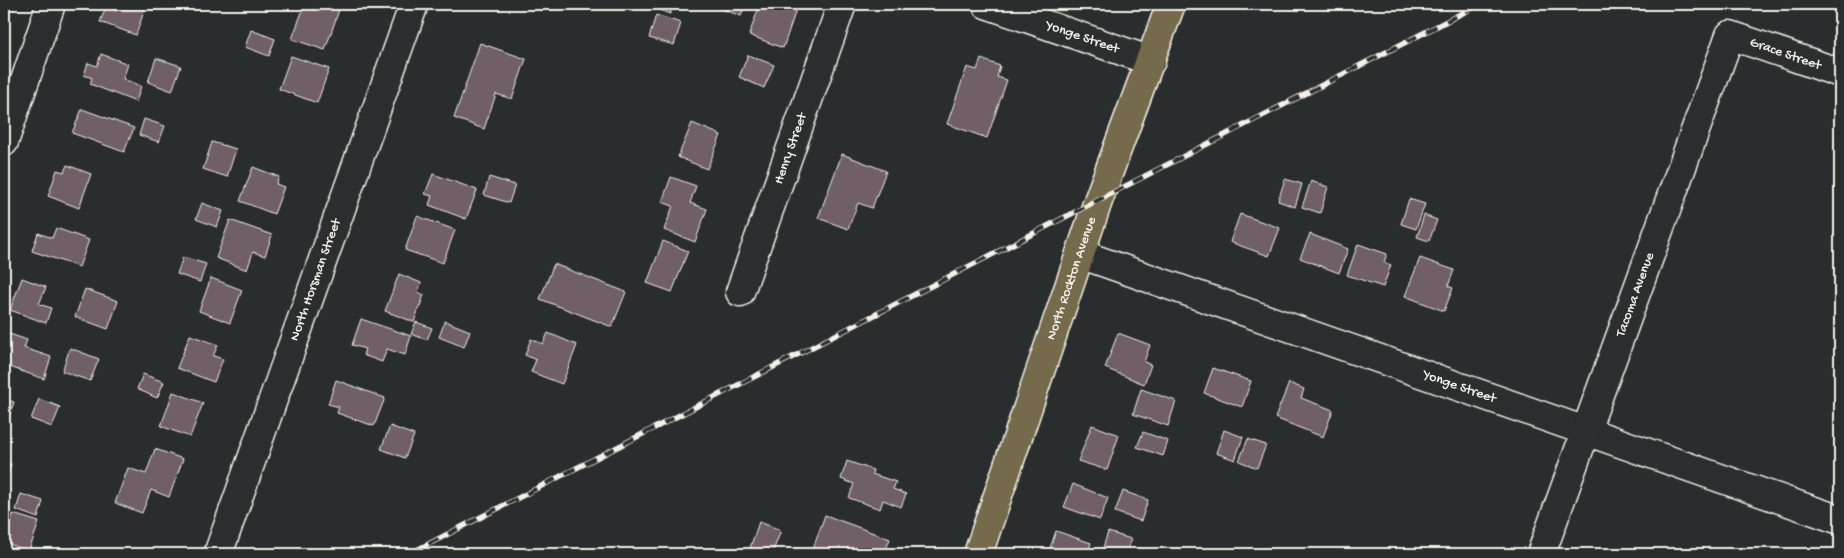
<svg xmlns="http://www.w3.org/2000/svg" width="1844" height="558" font-family="'Gochi Hand',sans-serif">
<rect width="100%" height="100%" fill="#2a2d2e"/>
<filter id="ink" filterUnits="userSpaceOnUse"><feTurbulence type="fractalNoise" baseFrequency=".02" numOctaves="2"/><feDisplacementMap in="SourceGraphic" scale="10" xChannelSelector="R" yChannelSelector="G"/><feConvolveMatrix kernelMatrix="1 2 1 2 8 2 1 2 1" color-interpolation-filters="sRGB"/></filter>
<g filter="url(#ink)">
<!-- building -->
<path fill="#705e66" stroke="#f4f1e8" d="M119,4l27,1 -10,30 -36,-13 6,-15 10,4z
M305,4h16l18,6 -14,40 -33,-11z
M653,4h21l-4,10 -19,-7z
M709,4h36l-4,12z
M760,4h38l-15,44 -34,-13z
M1311,4h17l-2,5z
M656,15l25,8 -7,22 -25,-7z
M251,30l24,9 -6,17 -24,-9z
M480,43l46,16 -14,40 -16,-5 -12,35 -30,-11z
M101,54l27,10 -5,15 18,7 -5,16 -46,-18 2,-6 -8,-3 4,-12 9,3z
M748,55l26,10 -10,23 -25,-11z
M291,56l38,13 -12,34 -38,-14z
M156,58l25,8 -9,25 -24,-9z
M981,59l19,7 -3,11 10,3 -20,58 -40,-14 20,-57 10,3z
M82,109l52,19 -10,24 -52,-19z
M144,119l21,7 -6,16 -20,-7z
M692,123l29,12 -14,34 -29,-12z
M212,142l24,7 -9,28 -24,-8z
M842,154l44,17 -14,37 -14,-5 -10,26 -30,-11z
M67,165l24,9 -12,34 -31,-12 9,-26 7,2z
M253,167l26,10 -3,7 8,3 -10,27 -34,-13z
M433,174l44,16 -11,29 -37,-14 3,-9 -7,-2z
M489,177l26,8 -6,18 -25,-8z
M671,177l25,9 -6,17 17,6 -12,33 -31,-12 9,-24 -11,-4z
M1285,179l17,5 -7,23 -17,-6z
M1311,181l17,6 -8,26 -18,-6z
M1409,199l16,5 -9,25 -15,-5z
M202,203l21,8 -6,16 -21,-8z
M1240,214l40,14 -11,28 -39,-14z
M1424,215l13,5 -8,21 -12,-4z
M417,216l38,14 -12,33 -38,-13z
M230,220l42,15 -7,21 -12,-4 -6,18 -31,-12z
M56,228l33,12 -10,27 -47,-16 6,-18 14,5z
M1310,234l38,15 -9,24 -39,-15z
M663,241l25,10 -16,41 -25,-9z
M1358,244l29,10 -3,8 7,3 -8,22 -36,-12z
M183,257l23,7 -6,18 -23,-8z
M1420,258l34,12 -6,16 5,2 -9,23 -39,-15z
M554,264l72,28 -14,35 -72,-28z
M399,274l22,9 -3,9 6,3 -10,27 -29,-11z
M22,278l24,9 -7,17 12,4 -5,15 -36,-13z
M211,278l31,12 -12,33 -31,-12z
M85,289l33,12 -10,28 -33,-12z
M361,319l50,17 -6,19 -18,-6 -5,13 -19,-7 2,-6 -13,-4z
M445,321l25,10 -6,16 -25,-10z
M416,322l16,6 -5,12 -16,-6z
M4,332l23,8 -3,8 27,9 -7,22 -40,-14z
M548,333l29,12 -15,39 -31,-12 5,-12 -11,-5 6,-16 12,5z
M1118,333l32,12 -6,17 7,3 -7,19 -39,-16z
M190,335l28,10 -5,11 10,3 -9,23 -37,-14z
M70,348l29,11 -9,22 -28,-10z
M1213,368l38,13 -9,26 -38,-14z
M143,374l21,8 -7,16 -20,-9z
M336,380l49,18 -11,28 -37,-13 2,-6 -11,-3z
M1289,383l15,6 -3,9 32,12 -10,27 -48,-19z
M1141,389l35,12 -8,25 -35,-12z
M173,392l30,11 -13,34 -29,-11z
M4,399l10,3 -8,24h-2z
M39,399l21,8 -8,20 -21,-8z
M1092,425l27,10 -12,35 -29,-9z
M390,426l24,9 -9,23 -24,-9z
M1224,430l19,7 -8,23 -19,-7z
M1143,432l25,9 -5,15 -26,-9z
M1248,439l18,6 -9,23 -18,-7z
M155,449l28,10 -14,38 -18,-7 -9,23 -27,-10 13,-35 18,6z
M847,461l26,9 -1,4 24,8 -3,7 13,5 -5,13 -18,-7 -3,9 -31,-11 5,-14 -13,-5z
M4,462l7,2 -7,21z
M1073,484l35,14 -8,22 -36,-13z
M1123,491l25,9 -7,21 -26,-9z
M21,494l22,7 -5,17 -22,-8z
M13,514l26,8 -10,29 -25,-9z
M825,515l65,24 -6,15h-73z
M759,522l22,8 -9,24 -22,-6z
M1056,531l35,12 -4,11h-39z
M1108,532l23,7 -5,15h-25z"/>
<g fill="none" stroke-linecap="round" stroke-linejoin="round">
<!-- minor casing -->
<g stroke="#f4f1e8" stroke-width="31">
<g id="minor">
<path id="s1" d="M986,4l165,57"/>
<path d="M4,142l47,-138"/>
<path id="s2" d="M1080,254l760,266"/>
<path id="s3" d="M740,292l102,-288"/>
<path id="s4" d="M218,554l196,-550"/>
<path id="s5" d="M1541,554l189,-519 110,38"/>
</g>
</g>
<!-- major casing -->
<g stroke="#f4f1e8" stroke-width="31">
<g id="major">
<path id="s6" d="M978,554l120,-353 73,-197"/>
</g>
</g>
<!-- minor -->
<use href="#minor" stroke="#2a2d2e" stroke-width="28"/>
<!-- major -->
<use href="#major" stroke="#746b4b" stroke-width="28"/>
<!-- rail casing -->
<g stroke="#f4f1e8" stroke-width="5.5">
<path id="rail" d="M409,554l1071,-550"/>
</g>
<!-- rail -->
<use href="#rail" stroke="#2a2d2e" stroke-width="4" stroke-dasharray="11" stroke-linecap="butt"/>
</g>
</g>
<g text-anchor="middle" dominant-baseline="central" stroke-width="5" stroke-linejoin="round" paint-order="stroke">
<!-- street labels -->
<g font-size="14" fill="#f4f1e8" stroke="#2a2d2e">
<text stroke="none"><textPath href="#s1" startOffset="102">Yonge Street</textPath></text>
<text stroke="none"><textPath href="#s5" startOffset="611">Grace Street</textPath></text>
<text stroke="none"><textPath href="#s3" startOffset="152">Henry Street</textPath></text>
<text stroke="none"><textPath href="#s6" startOffset="291">North Rockton Avenue</textPath></text>
<text stroke="none"><textPath href="#s4" startOffset="291">North Horsman Street</textPath></text>
<text stroke="none"><textPath href="#s5" startOffset="276">Tacoma Avenue</textPath></text>
<text stroke="none"><textPath href="#s2" startOffset="402">Yonge Street</textPath></text>
</g>
</g>
<!-- margin -->
<rect width="1844" height="558" fill="none" stroke="#2a2d2e" stroke-width="20"/>
<rect x="10" y="10" width="1824" height="538" fill="none" stroke="#f4f1e8" stroke-width="2" filter="url(#ink)"/>
</svg>
